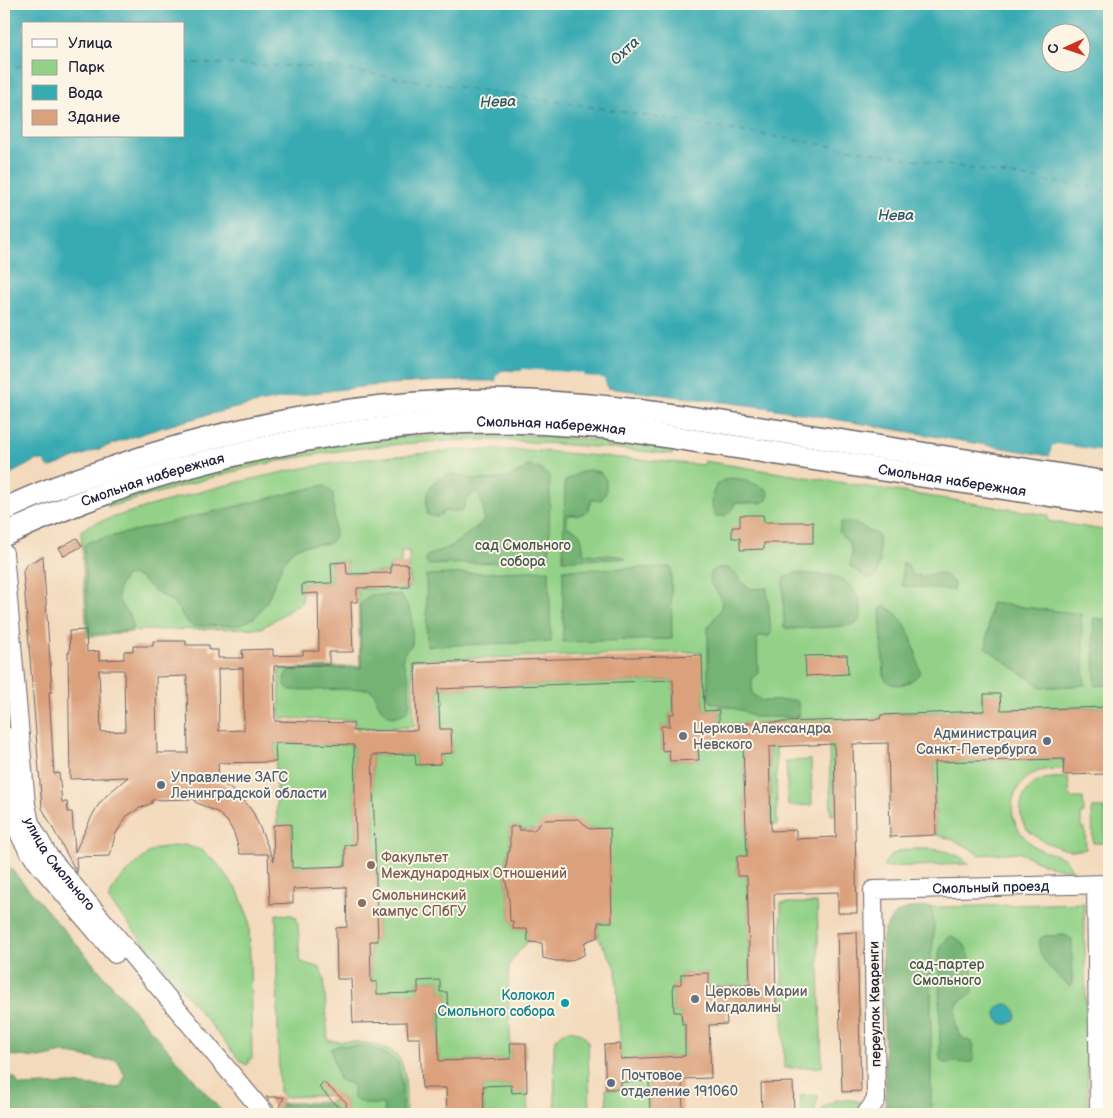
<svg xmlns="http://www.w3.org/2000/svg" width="1113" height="1118" font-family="'Balsamiq Sans',sans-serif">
<rect width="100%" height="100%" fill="#fcf5e5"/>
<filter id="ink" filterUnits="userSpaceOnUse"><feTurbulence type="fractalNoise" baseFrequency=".02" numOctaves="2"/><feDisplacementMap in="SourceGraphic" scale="10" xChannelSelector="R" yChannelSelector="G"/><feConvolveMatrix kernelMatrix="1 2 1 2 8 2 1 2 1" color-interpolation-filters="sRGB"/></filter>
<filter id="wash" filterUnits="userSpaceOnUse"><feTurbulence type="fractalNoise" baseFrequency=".0096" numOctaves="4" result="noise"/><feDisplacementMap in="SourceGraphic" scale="20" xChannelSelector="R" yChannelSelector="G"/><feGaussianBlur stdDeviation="1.12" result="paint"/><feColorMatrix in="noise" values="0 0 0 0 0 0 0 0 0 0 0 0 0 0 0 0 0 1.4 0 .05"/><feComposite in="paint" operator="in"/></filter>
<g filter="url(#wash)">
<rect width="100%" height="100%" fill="#f3dabc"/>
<!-- green -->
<path fill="#92d187" stroke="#5a7a61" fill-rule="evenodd" d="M466,433c70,1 138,7 207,16v5c-43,-4 -86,-8 -129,-11 -26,-2 -53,-4 -79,-3 -74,3 -154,12 -225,30 -44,11 -88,25 -132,37l-1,-4 58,-19 78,-22 96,-18 73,-8z
M466,450h62l176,15v-4l344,54v6l61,10v176l-113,3 -12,-16v12l5,4 -108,5 -1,4 -161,5v-14l-15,1 -3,-59 -289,8 2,67 -58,2 -1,-9 -75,-2 -1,-49 81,-3 -2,-77 52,-1 -1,-37h-8v12l-11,1v8l-43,2v-13l-16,1v21l-29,1v18l-40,26 -115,2 -60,7 -6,-106 8,-6c65,-21 131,-40 199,-54 58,-12 119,-16 178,-21z
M673,680l1,34h-5l1,12h-9l1,24h7l1,11 29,-1 -1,-12 45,-2 4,110 -10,1v19h10l3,109 -41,2 -1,-14 -27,1v10l-8,1 1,27h7l1,12h3v32l-64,3 -5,-91 -18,-31v-15h13l-2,-94 -90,2v-4l-9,1v24l-2,1 -3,24 4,24 1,21h3v8h14l1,13 -8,7 -11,16 -1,21 3,73 -72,2 -1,-48 10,-1 -1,-20h-7v-12l-22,1v12l-41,1 -6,-12 -1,-41h8l-6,-186 43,-1 1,11 24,-1v-10l12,-1 -1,-24h-11l-2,-40z
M275,743l79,2 2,99 -11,1v21l-53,2 -1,-43h-14z
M834,744l2,70 -5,1 -2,-70z
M776,746l1,79 -6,-1 -2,-77z
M1064,759v10c-22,0 -35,1 -47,21 -13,22 2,48 22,59 8,4 19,5 26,10 3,3 6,9 9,13l-28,-7 -28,-13 -39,3c-14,-11 -26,-16 -43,-20l-2,-73z
M811,760l1,45 -24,1 -2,-45z
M1068,777l2,21h13l1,15 -3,1v14h4l1,21c-5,1 -11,2 -16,1 -12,-1 -36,-12 -44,-22 -12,-17 -3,-42 16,-48 8,-3 18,-2 26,-3z
M1092,808h13v35h-12z
M184,845l17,5 14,11 23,30 11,28 3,140h-3v4l-2,2 -6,-3 -133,-163 9,-17 30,-28 10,-6z
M923,849c19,0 33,3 47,15l-87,3c7,-18 24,-18 40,-18z
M1109,902v212l-2,-208z
M781,903h36l5,164 -38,1z
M1084,903l4,211h-209l7,-10 -2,-172c6,-12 12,-20 25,-24zM1000,1007l16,10c-2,5 -7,8 -13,6l-6,-11z
M276,914l16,1 4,2c5,14 1,30 5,45l19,6 4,11 4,62c23,1 68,-2 75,26 4,15 2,32 3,47h-59l-1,-12 -7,-7 -55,2 -5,-5z
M570,1030c10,2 14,4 18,13l2,71h-35l-1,-69c3,-9 6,-13 16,-15z
M649,1081l1,33h-43l-1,-25h15v-7z
M511,1085l1,8 15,-1 1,22h-44l-1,-28z
M819,1095l-6,19h-12l-1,-18z
M835,1100h18l10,3 -8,11h-33l1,-6z
M333,1102l9,7v5h-61l-3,-6 3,-5z"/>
<!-- forest -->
<path fill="#75b374" stroke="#4c6a58" d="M527,466c10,1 16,4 23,10l-1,84 -121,5 -2,-3 1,-6 25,-10 31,-24c1,-10 1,-23 -8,-30l-9,8 -4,11h-16l-10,6 -8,-2c-5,-18 2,-39 24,-41 5,0 10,3 15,4 10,2 22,2 32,1 10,0 20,-6 28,-13z
M588,470l12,2 6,8v13l-5,7h-9l-5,12 -9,3h-11v12c17,5 14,12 17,27l37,2 5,3 -63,1 2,-79 12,-7z
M731,478l14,2 21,9 3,5 -2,6 -5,3h-27l-3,6 -7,7h-10c-4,-9 -5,-26 4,-33 3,-3 9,-4 12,-5z
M320,486h5l8,7 2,43 -5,7 -29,3 -8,3 -10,14 -16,38 -12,16 -15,8 -47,1c-10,-5 -11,-14 -18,-21 -11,-11 -25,-14 -34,-27l-9,-3 -6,1c-23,29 10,32 6,53l-3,2 -38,3 -2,-2 -5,-86 4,-4z
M841,522h11l26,13 2,25 -4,16 -8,3 -18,-13 2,-13 -2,-9 -11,-12z
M903,562l4,2 5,11c17,4 26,-10 42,8l-1,7 -51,-4z
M671,567l1,72 -109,3v-72z
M718,568c15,-1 15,3 23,13 2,3 7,6 10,8l16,-1 4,45 -2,3h-9l-3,3 1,34 -6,5v16l10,7 31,-1 5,2 1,14 -5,1h-41l-9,-6 -32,-8 -4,-5v-71l12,-16 2,-8 -2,-7 -9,-12 -1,-8 2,-5z
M549,570l2,72 -124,4 -1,-71z
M795,573l34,2 15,5 13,14 4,11v11l-4,7 -10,3 -59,3 -4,-2 -1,-45 1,-4z
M371,595h29c16,17 12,28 12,50 -14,11 -9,17 -4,31 2,4 1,10 1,15 1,18 2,24 -18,26 -9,-6 -14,-12 -16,-23l-6,-5 -79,1c-7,-4 -8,-14 -1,-20l72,-2 -1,-63 7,-8z
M991,603l90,11 4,71 -43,3 -56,-40z
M885,606c25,13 29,41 35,66 -6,11 -29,20 -36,5l-4,-65 1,-4z
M1093,618l16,2v65l-14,1z
M4,861l220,253h-219l1,-39 9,3 4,8 52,-2 49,4 5,-12 -8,-16h-15l-39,-7 -23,5 -34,-3 -2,-95z
M931,907c5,17 3,31 0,48v158l-1,1h-51l7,-10 -4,-163c7,-31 20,-33 49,-34z
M1064,935l5,2 3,3v44l-2,2 -2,-1c-12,-12 -34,-27 -28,-46l4,-3z
M951,936c23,6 21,37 22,56l-16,12c-1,10 -4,25 5,33 3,3 8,4 11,6l1,16 -2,3 -29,1 -3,-4 -1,-106 3,-9z
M339,1045l31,2 14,6 14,10 4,20v31h-17l-2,-10h-16l-14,-6v-13l-14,-5 -8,-31z
M282,1105h48l7,5 3,4h-56l-3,-6z"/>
<!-- water -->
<path fill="#38aab2" stroke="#2d6676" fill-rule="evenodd" d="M4,4h1105v448l-52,-8 -6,5 -1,7 -286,-49 -157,-19c-2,-12 -14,-11 -24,-12v-2l-78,-4 -3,1 -5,4 -1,6c-107,-2 -215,12 -318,42 -44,12 -87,29 -129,45l-5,-7 -7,-1 -33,17zM24,24h160v112h-160zM1050,32h30v30h-30z
M996 1014a10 10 0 1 1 20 0a10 10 0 1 1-20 0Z"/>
<!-- pier -->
<path fill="#f3dabc" d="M522,369l61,4 1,3 15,1 5,2 3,9 -3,-1 -2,-6 -3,-1 -16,-2 -2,-2 -57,-4 -2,2 -19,-1 -4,3v5h-3l1,-6 5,-4h20z
M1057,444l52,8v2l-52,-7 -3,1 -2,8h-2l2,-10z"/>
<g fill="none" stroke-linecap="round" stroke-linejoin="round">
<!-- ferry -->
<path stroke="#2b586b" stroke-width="1" stroke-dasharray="6 5" stroke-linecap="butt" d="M184,63l141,4 255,38 529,86
M4,67l20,-1"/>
</g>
<g id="blocks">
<!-- building -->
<path fill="#dba17d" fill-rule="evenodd" d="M740,515h23l1,7h49v21h-49v6l-24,1v-12h-8v-11h8z
M77,538l5,8 -18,10 -5,-8z
M43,556l9,136h-3l5,82 5,-1 3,29h5l1,10h4l3,40 18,-38 6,-10 9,-10 20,-17 -58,2 -2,-127h2l-1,-21 17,-1 1,22 12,-1v9l25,-1v-8h9v-5h20v-5h33v4h23v5h9v8h25l-1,-8 31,-1v7l30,-1v-4h16l-1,-58 -16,1v-10l30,-1 -1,-20 15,-1 1,12 44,-1v-9h17l1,23 -52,1v14h-6l2,50h-24v13l-55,1 1,55 78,2v8l64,-1 -2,-67 287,-8 2,56 15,-1v14l161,-5 1,-4 103,-4v-17h16l1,16 108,-3v67l-46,1 1,-16 -130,3 2,73 -46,2 -2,-94 -35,1 4,169h-19v-21l-64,2 2,114 -50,2 1,14 -18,1 2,53 -29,1 1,35h-33l-1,-33 -28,1v7h-15l-2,-44 16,-1 1,15 64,-3v-32h-3l-1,-12h-7l-1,-27 8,-1v-10l28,-1v14l41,-2 -3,-109h-10v-20h10l-4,-110 -45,2 1,12 -29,1 -1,-11 -7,1 -1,-25h9l-1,-12h5l-1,-34 -235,9 2,40h11l1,24 -12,1v10l-24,1 -1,-11 -43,1 6,186h-8l1,41h6v12l41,-1v-12l22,-1v12h7l1,20 -10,1 1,48 72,-2 -1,-16h16l1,49 -15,1 -1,-8 -28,1 1,28h-37l-1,-26h-24l-2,-50h-12l-1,-16 -54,1 -2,-44h-14l-1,-51 11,-1 -1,-40 -53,2v14l-23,1 -2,-50h-28l-6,-21 -7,-12 -10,-9 -22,-10v-3l-43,1v3l-14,6 -11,7 -12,19 -5,21 -34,1 1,16 -35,-65 -19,-237 3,-6zM243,668l1,62 -25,1 -1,-62zM99,670h25l1,61 -24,1zM187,676l1,77h-31l-1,-76zM275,743l79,2 2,99 -11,1v21l-53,2 -1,-44 -18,1 1,36 -20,-47 -7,-10 -8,-9 -20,-14 -1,-18 58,-1zM834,744l2,93 -40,2v-9l-25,1 -2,-84z
M847,655l1,19 -42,2 -1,-20z
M579,819l10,10 21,-1 2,94h-14v15l-13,5 -1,13 -15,6h-13l-13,-3 -1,-15 -14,-1 -1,-13h-14v-8h-3l-1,-21 -4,-24 3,-24 2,-1v-24l9,-1v4h15l10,-10z
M857,932l4,159 -19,1 -5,-159z
M323,1082l23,20 1,12h-3l-25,-27z
M793,1082l1,32h-32l-1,-31z
M266,1097h18l-7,14z"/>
</g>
</g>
<g filter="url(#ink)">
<use href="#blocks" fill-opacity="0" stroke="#6b6268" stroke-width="1"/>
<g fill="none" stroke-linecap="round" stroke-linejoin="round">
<!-- minor casing -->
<g stroke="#6b6268" stroke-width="20">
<g id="minor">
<path id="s1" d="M4,553l22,251 4,19 18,32 217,259"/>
<path d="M4,735c3,29 3,65 13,92 4,13 11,23 19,34l79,93"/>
<path d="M1096,886l3,228"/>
<path id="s2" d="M866,1114l10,-14 -3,-210 236,-6"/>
</g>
</g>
<!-- major casing -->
<g stroke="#6b6268" stroke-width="25">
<g id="major">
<path d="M4,510c34,-17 69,-29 105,-41 114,-40 234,-64 355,-68 110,-3 218,15 326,32 107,17 213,33 319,50"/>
<path id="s3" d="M4,535c144,-67 302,-106 461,-113 46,-2 93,2 140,5l504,77"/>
</g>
</g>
<!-- minor -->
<use href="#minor" stroke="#fff" stroke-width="18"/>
<!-- major -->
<use href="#major" stroke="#fff" stroke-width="22"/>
</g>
</g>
<!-- markers -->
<g fill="#6b7280" stroke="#fcf5e5" stroke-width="2">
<circle cx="683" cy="736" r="5"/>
<circle cx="695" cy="999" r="5"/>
</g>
<g fill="#5c6f8a" stroke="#fcf5e5" stroke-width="2">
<circle cx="1047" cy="741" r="5"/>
<circle cx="161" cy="785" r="5"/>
<circle cx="611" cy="1083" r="5"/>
</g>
<g fill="#8d6e63" stroke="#fcf5e5" stroke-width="2">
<circle cx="371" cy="865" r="5"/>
<circle cx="362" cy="903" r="5"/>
</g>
<circle fill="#0f9aa8" stroke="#fcf5e5" stroke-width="2" cx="565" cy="1003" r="5"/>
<g text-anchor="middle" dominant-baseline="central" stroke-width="4" stroke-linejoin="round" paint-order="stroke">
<!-- street labels -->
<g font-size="14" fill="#22223b" stroke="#fcf5e5">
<text stroke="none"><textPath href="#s3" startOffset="564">Смольная набережная</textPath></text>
<text stroke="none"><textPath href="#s3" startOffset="969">Смольная набережная</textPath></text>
<text stroke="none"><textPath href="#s3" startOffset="159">Смольная набережная</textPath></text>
<text stroke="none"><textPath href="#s1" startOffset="322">улица Смольного</textPath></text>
<text stroke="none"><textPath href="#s2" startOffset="345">Смольный проезд</textPath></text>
<text transform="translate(875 1004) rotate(-91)">переулок Кваренги</text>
</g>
<!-- park labels -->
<g font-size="14" fill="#445752" stroke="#fcf5e5">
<text x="523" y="545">сад Смольного<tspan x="523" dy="16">собора</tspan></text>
<text x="947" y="964">сад-партер<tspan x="947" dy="16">Смольного</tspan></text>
</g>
<!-- worship labels -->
<g font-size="14" fill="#5b616d" stroke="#fcf5e5" text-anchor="start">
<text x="693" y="728">Церковь Александра<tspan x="693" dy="16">Невского</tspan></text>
<text x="705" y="991">Церковь Марии<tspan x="705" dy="16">Магдалины</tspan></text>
</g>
<!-- service labels -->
<g font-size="14" fill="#4e5e75" stroke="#fcf5e5" text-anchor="start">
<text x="1037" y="733" text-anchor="end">Администрация<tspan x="1037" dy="16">Санкт-Петербурга</tspan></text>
<text x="171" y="777">Управление ЗАГС<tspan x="171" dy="16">Ленинградской области</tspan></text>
<text x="621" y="1075">Почтовое<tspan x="621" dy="16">отделение 191060</tspan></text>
</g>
<!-- education labels -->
<g font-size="14" fill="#785e54" stroke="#fcf5e5" text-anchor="start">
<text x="381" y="857">Факультет<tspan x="381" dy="16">Международных Отношений</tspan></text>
<text x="372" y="895">Смольнинский<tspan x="372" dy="16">кампус СПбГУ</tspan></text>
</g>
<!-- culture labels -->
<g font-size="14" fill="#0d838f" stroke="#fcf5e5" text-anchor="end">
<text x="555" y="995">Колокол<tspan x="555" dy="16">Смольного собора</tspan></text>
</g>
<!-- water labels -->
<g font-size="15" font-style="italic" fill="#2b586b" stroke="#fcf5e5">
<text transform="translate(625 51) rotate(-43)">Охта</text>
<text transform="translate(498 102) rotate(-2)">Нева</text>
<text x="896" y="215">Нева</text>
</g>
</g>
<!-- margin -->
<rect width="1113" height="1118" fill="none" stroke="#fcf5e5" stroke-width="20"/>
<!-- legend -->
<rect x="22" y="22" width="162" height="115" fill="#fcf5e5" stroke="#a5a1a1"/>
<rect x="32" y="39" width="25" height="8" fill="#ffffff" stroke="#a5a1a1"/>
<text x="68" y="48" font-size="15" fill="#22223b">Улица</text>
<rect x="32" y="60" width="25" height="15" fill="#92d187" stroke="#a5a1a1"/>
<text x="68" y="72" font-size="15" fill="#22223b">Парк</text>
<rect x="32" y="85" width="25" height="15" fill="#38aab2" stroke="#a5a1a1"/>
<text x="68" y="98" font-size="15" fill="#22223b">Вода</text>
<rect x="32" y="110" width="25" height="15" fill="#dba17d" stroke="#a5a1a1"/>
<text x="68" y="122" font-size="15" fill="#22223b">Здание</text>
<!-- north arrow -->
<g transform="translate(1066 48) rotate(267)"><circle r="24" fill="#fcf5e5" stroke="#a5a1a1"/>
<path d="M0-4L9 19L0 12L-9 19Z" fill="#c8321e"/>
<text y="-8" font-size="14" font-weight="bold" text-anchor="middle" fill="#22223b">С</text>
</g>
</svg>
